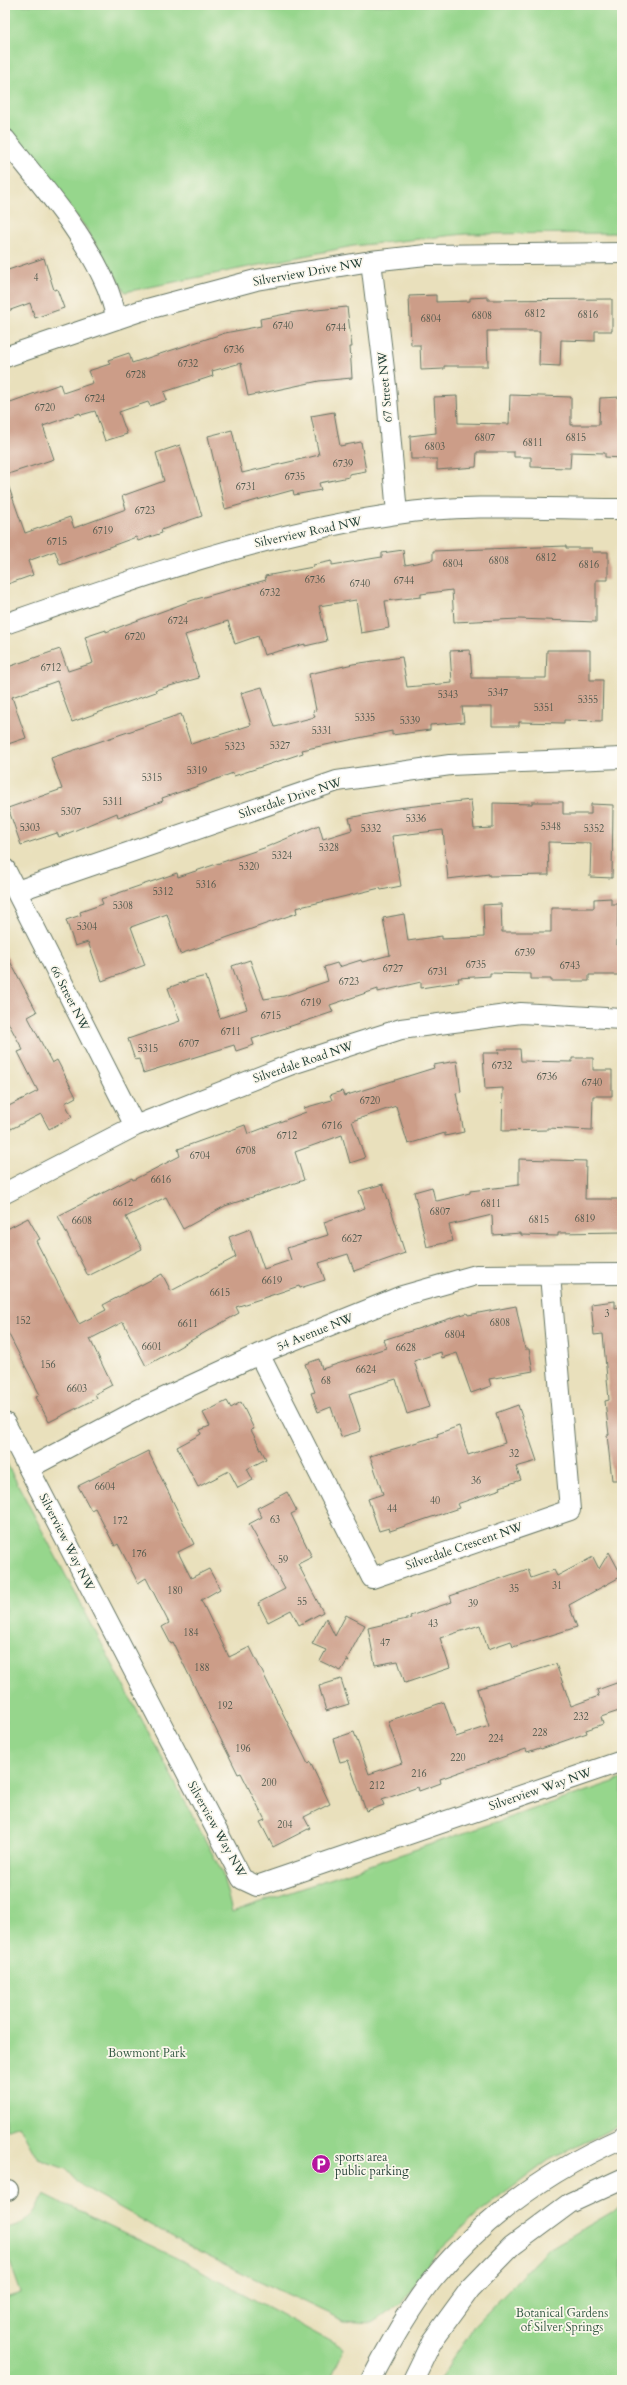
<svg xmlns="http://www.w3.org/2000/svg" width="627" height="2385" font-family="Cardo,serif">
<rect width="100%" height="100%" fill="#fbf7ec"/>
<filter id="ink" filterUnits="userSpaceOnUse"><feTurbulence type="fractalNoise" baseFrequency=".025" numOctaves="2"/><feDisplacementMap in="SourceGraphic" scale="8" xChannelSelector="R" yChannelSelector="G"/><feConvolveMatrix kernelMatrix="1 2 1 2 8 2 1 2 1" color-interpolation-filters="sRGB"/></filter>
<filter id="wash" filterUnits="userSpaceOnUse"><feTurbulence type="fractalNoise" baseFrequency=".012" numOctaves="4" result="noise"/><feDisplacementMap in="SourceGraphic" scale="16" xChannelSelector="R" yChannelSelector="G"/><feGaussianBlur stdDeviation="0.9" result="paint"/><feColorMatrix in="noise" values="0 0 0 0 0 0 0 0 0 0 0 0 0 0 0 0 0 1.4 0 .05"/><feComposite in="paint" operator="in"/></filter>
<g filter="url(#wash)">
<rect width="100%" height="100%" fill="#e9e0bc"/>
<!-- green -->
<path fill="#96d68c" stroke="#5a8a60" d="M5,5h617v228l-157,1 -112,12 -228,46 -39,-64 -81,-101z
M5,1460l217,412 10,40 390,-133v345l-73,36 -72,54 -39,37 -37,52 -29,20 -28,-2 -137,-65 -124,-69 -17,-18 -28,-10 -19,-34 -14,5z
M44,2194l147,71 153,84 -14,31h-325v-82l16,-5 -16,-45v-20c24,-3 28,-15 39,-34z
M622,2206v174h-183l36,-56 72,-74z"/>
<g id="blocks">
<!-- building -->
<path fill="#cc9d88" d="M44,258l10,32 3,-1 7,19 -29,10 -5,-15 -25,9v-41z
M436,295v7l34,-1v-3l18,-1v3l124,-1v32h-17v10l-34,-1 -1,26 -21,-1 1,-34h-53l1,35h-44v3l-23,1 -1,-25h-9l-2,-49z
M347,307l5,40h-2l2,31 -33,3 -71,15 -7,-33 -29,8 1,5 -49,16 3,8 -17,6 -2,-4 -29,10 8,22 -22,7 -10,-30 -14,4 -1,-2 -37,13 11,33 -49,16v-71l55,-20 3,9 30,-10 -5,-12 22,-7 -2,-4 21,-7 3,10 93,-30 36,-7 -1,-7 36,-7z
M510,395l61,2v28h28l1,-27 21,-1 1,61 -17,-1v-4l-34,-1 -1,16 -39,-1v-10h-17v-5h-37l-1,15 -39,3v-11h-26l-1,-23 26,-3 -2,-36 23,-1 1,27 51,1z
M334,412l6,34 21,-4 5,29 -17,3v3l-30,6 2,7 -27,5 -1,-5 -68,19 -17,-73 24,-6 10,43 77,-18 -8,-39z
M180,445l22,71 -41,14 1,3 -24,8 -2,-4 -76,28 -5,-14 -27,10 5,14 -28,10v-102l2,-1 18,51 45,-16 4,11 52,-19 -4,-13 42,-15 -8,-28z
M566,546v2h26v4h16v28h-12v42l-77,-3 -65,3 -2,-32 -31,4v3l-36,4 4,27 -28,5 -5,-33 -37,6 8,35 -22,5v-2l-41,11 -6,-19 -23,8 -7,-23 -43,14 14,43 -44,12 1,2 -84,30 -15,-41 -45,16 14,41 -21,7v-77l55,-19 8,22 25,-8 -8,-26 21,-7v2l87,-32 73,-20 -1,-4 48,-9v-2l19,-4v4l50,-8v-4l21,-3 2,15 28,-5v-9z
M470,650l2,28h74l1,-28h43v30h13l-1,41 -38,-1v3l-45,-1v4h-27v-19h-30l2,15 -34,3v5l-38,5v-4l-90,19 1,3 -69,23 -1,-3 -38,14 -33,11 1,3 -45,16 -1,-4 -58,24 -2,-4 -36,12 -13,-37 54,-19 -11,-31 130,-44 10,30 60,-19 -10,-32 21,-6 13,40 40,-10 -2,-6 3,-1 -7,-36 44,-10 49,-7 5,30 45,-4 -2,-32z
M471,800l3,29 19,-1v-25l39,1v-2h31v12h28v-10l22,1 -1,73 -22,-1 1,-34 -43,-1 1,33 -60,1v-2l-41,5 -5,-49 -51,6 9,50 -20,4 -1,-2 -84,20 1,5 -117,41 -13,-40 -36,13 14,38 -43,16 -14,-39 -13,4 -9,-26 15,-5 -1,-3 23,-8 -2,-5 76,-26 1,4 86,-29 55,-23 4,14 29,-9 -3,-12 48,-10z
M611,898v6h7l-1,41h5v28l-5,2h-28v6h-38v-2h-20v-5l-41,-1v3l-32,2 1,4 -38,6v-6l-43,10v-3l-48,16 3,7 -81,27 2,6 -18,6 -2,-6 -91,28 -4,-14 -4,1 -7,-21 52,-18 -12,-33 22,-8 16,-4 14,42 27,-9 -15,-43 18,-6 14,39 20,-3 44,-15 -4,-14 13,-4 2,4 22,-7 1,2 28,-7 -7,-37 21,-4 4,27 34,-5v3l42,-2 -1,-32 18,-1 1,28h49v-24h43v-9z
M5,952l32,60 -9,5 24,46 5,-3 19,37 -11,6 7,14 -23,12 -8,-15 -30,15 -6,-13v-8l33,-17 -20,-39 5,-2 -18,-33z
M498,1049h22l1,12 51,1v-4h21v12h19v26h-19l-1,34 -45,-2v2l-45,1 1,-43 -18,1 -2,-36h16z
M457,1061l4,31 -5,1 8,39 -19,4v-3l-37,11 -12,-38 -44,15 13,37 -15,5 -8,-28 -47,17 9,28 -79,26 -42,23 -17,-32 -40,20 16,32 -54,27 -30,-60 74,-38 1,2 47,-24 -2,-7 67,-24 3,9 58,-22 -2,-4 28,-8 -2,-5 12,-4 2,5 90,-28 -1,-3z
M519,1159l67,2 -1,38h37v33l-64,1v3l-37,-1v-2l-28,2 -1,-20 -43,10 4,16 -26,6 -13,-55 18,-5 3,13 2,1 33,-8v-2l49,-6z
M383,1184l22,69 -51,18 -6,-17 -29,9 6,17 -25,8 -1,-2 -63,21 3,6 -93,53 -23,-44 -33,17 22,46 -17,9 2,4 -48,24 -13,-25 4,-2 -35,-68v-97l23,-12 12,21 -4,2 43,83 27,-14 -3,-5 59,-31 9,17 65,-34 -7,-20 21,-8 14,40 27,-9 -4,-12 41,-13 -4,-13 41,-14 -6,-17z
M615,1301v7l7,-1v173h-10l-5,-45h2l-4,-34 4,-1 -6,-66 -9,1 -3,-31z
M516,1306l9,43h4l4,22 -44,8 2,7 -20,7 -14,-40 -15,5 -1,-6 -27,9 15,46 -22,7 -11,-35 -47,15 12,37 -20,6 -10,-30 -13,5 -7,-19 4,-1 -10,-28 14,-5 3,10 64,-21 -3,-8 84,-27 1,2z
M227,1401l4,7 10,-6 13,27 -3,1 15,29 -19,10 6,11 -15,8 -9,-17 -31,16 -21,-40 24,-13 -1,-4 10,-4 -7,-13z
M518,1405l19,56 -21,6 5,13 -21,7 1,2 -44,15 2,4 -69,23 -1,-3 -10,3 -11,-32 15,-5 -13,-38 68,-20 -1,-2 22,-8 9,29 37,-12 -9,-30z
M148,1451l46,93 -16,8 13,26 18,-9 11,20 -19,11 28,57 21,-10 58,117 2,-2 20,42 -26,13 6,11 -37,19 -13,-25 5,-2 -24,-47 -3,1 -65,-131 -2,1 -9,-17 7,-4 -23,-45 -8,5 -20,-39 -3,2 -20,-38 -4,2 -13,-24z
M287,1492l10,19 -6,3 21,43 -14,7 25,48 -24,13 -8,-15 -23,12 -10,-19 27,-14 -36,-65 13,-7 -5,-9z
M609,1552l13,24 -53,29 8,22 -64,20 -2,-6 -23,8 -8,-24 -40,13 10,30 -45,15 -7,-22 -23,4 -7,-37 43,-10 -1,-2 42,-14 -2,-6 78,-27 3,9 23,-8 3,6 36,-19 6,12z
M346,1615l19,10 -18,34 2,3 -2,-1 -6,10 -21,-10 6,-11 -14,-6 14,-26 9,18z
M556,1664l15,42 28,-10 -2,-6 25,-9v29l-21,7 2,7 -17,6 1,3 -46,16 -1,-1 -13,4 -1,-3 -46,16 -40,14 1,4 -22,8 -1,-4 -36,13 2,5 -18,6 -18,-51 -8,2 -7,-23 21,-7 15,42 33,-11 -14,-42 56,-19 12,35 33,-11 -12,-37z
M341,1679l8,25 -23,7 -7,-25z"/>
</g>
</g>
<g filter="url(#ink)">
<use href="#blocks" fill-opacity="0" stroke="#667664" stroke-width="1"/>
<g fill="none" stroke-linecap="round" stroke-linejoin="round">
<!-- minor casing -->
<g stroke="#667664" stroke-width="22">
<path id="minor" d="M5,139c36,46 79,93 102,148 4,10 7,21 10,32
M371,261l15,125 11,128
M5,357l135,-46 116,-31 115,-19 55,-6 196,-2
M5,624c129,-45 256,-90 391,-110 72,-11 153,-5 226,-5
M5,869l130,257
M17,891l320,-110 113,-16 172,-7
M5,1193l130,-67 157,-62 109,-35 120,-16 101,6
M259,1354l113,224 198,-68 -20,-235
M5,1423l237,456 15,7 365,-125
M29,1468l111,-59 119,-55 143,-58 74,-21 146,-1
M5,2190h3
M371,2380c18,-35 38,-71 62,-101 51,-62 117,-109 189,-141
M413,2380l19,-39 38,-52 42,-43 58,-43 52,-24"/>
</g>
<!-- minor -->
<use href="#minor" stroke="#fff" stroke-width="20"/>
</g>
</g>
<!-- icons -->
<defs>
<g id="parking-disc" transform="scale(1)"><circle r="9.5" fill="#b5179e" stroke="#fbf7ec"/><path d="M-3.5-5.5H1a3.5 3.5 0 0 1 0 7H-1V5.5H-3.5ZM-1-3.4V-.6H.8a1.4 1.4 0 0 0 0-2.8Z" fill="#fff"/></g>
</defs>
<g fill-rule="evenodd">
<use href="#parking-disc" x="321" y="2164"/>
</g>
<g text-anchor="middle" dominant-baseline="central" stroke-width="3.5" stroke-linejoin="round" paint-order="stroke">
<!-- number labels -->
<g font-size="10" fill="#4a5549">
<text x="36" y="278">4</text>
<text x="535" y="314">6812</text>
<text x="588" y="315">6816</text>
<text x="482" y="316">6808</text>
<text x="431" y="319">6804</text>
<text x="283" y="326">6740</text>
<text x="336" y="328">6744</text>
<text x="234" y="350">6736</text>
<text x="188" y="364">6732</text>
<text x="136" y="375">6728</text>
<text x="95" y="399">6724</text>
<text x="45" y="408">6720</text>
<text x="485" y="438">6807</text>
<text x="576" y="438">6815</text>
<text x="533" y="443">6811</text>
<text x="435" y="447">6803</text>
<text x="343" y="464">6739</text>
<text x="295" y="477">6735</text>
<text x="246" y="487">6731</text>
<text x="145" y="511">6723</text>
<text x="103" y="531">6719</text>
<text x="57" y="542">6715</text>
<text x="546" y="558">6812</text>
<text x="499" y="561">6808</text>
<text x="453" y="564">6804</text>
<text x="589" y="565">6816</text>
<text x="315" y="580">6736</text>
<text x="404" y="581">6744</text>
<text x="360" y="584">6740</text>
<text x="270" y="593">6732</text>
<text x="178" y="621">6724</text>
<text x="135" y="637">6720</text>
<text x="51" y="668">6712</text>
<text x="498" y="693">5347</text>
<text x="448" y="695">5343</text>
<text x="588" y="700">5355</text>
<text x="544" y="708">5351</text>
<text x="365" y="718">5335</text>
<text x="410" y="721">5339</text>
<text x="322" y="731">5331</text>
<text x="280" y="746">5327</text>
<text x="235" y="747">5323</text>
<text x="197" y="771">5319</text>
<text x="152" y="778">5315</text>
<text x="113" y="802">5311</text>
<text x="71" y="812">5307</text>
<text x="416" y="819">5336</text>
<text x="551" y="827">5348</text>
<text x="30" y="828">5303</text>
<text x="371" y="829">5332</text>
<text x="594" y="829">5352</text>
<text x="329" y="848">5328</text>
<text x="282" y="856">5324</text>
<text x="249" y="867">5320</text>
<text x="206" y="885">5316</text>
<text x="163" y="892">5312</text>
<text x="123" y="906">5308</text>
<text x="87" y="927">5304</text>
<text x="525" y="953">6739</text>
<text x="476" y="965">6735</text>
<text x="570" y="966">6743</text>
<text x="393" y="969">6727</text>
<text x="438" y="972">6731</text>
<text x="349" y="982">6723</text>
<text x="311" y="1003">6719</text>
<text x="271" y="1016">6715</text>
<text x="231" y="1032">6711</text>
<text x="189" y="1044">6707</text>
<text x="148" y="1049">5315</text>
<text x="502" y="1066">6732</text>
<text x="547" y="1077">6736</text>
<text x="592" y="1083">6740</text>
<text x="370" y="1101">6720</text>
<text x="332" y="1126">6716</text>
<text x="287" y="1136">6712</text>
<text x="246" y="1151">6708</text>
<text x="200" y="1156">6704</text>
<text x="161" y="1180">6616</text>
<text x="123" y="1203">6612</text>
<text x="491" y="1204">6811</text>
<text x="440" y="1212">6807</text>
<text x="585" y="1219">6819</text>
<text x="539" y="1220">6815</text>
<text x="82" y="1221">6608</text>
<text x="352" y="1239">6627</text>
<text x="272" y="1281">6619</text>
<text x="220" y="1293">6615</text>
<text x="607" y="1314">3</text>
<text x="23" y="1321">152</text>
<text x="500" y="1323">6808</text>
<text x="188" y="1324">6611</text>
<text x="455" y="1335">6804</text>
<text x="152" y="1347">6601</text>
<text x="406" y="1348">6628</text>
<text x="48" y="1365">156</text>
<text x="366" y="1370">6624</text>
<text x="326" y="1381">68</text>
<text x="77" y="1389">6603</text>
<text x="514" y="1454">32</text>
<text x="476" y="1481">36</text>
<text x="105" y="1487">6604</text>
<text x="435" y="1501">40</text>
<text x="392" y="1509">44</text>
<text x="275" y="1520">63</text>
<text x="120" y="1521">172</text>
<text x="139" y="1554">176</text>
<text x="283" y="1560">59</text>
<text x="557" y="1586">31</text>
<text x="514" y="1589">35</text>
<text x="175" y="1591">180</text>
<text x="302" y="1602">55</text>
<text x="473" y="1604">39</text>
<text x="433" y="1624">43</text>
<text x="191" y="1633">184</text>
<text x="385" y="1643">47</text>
<text x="202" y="1668">188</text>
<text x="225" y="1706">192</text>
<text x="581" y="1717">232</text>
<text x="540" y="1733">228</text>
<text x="496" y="1739">224</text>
<text x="243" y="1749">196</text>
<text x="458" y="1758">220</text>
<text x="419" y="1774">216</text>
<text x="269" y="1783">200</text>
<text x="377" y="1786">212</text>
<text x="285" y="1825">204</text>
</g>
<!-- street labels -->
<g font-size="12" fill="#1f3d34" stroke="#fbf7ec">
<text transform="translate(308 272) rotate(-10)">Silverview Drive NW</text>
<text transform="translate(385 387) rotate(-95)">67 Street NW</text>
<text transform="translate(308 532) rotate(-12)">Silverview Road NW</text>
<text transform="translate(290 798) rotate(-18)">Silverdale Drive NW</text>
<text transform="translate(70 998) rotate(63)">66 Street NW</text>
<text transform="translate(303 1062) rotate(-19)">Silverdale Road NW</text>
<text transform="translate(315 1332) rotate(-22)">54 Avenue NW</text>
<text transform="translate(67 1542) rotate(63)">Silverview Way NW</text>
<text transform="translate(464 1546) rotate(-19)">Silverdale Crescent NW</text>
<text transform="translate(540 1789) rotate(-19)">Silverview Way NW</text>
<text transform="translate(217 1829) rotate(61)">Silverview Way NW</text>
</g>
<!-- park labels -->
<g font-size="12" fill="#375c46" stroke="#fbf7ec">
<text x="147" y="2053">Bowmont Park</text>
<text x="562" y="2313">Botanical Gardens<tspan x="562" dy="14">of Silver Springs</tspan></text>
</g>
<!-- poi labels -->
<g font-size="12" fill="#1f3d34" stroke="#fbf7ec" text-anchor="start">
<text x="335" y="2157">sports area<tspan x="335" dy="14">public parking</tspan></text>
</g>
</g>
<!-- margin -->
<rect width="627" height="2385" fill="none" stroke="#fbf7ec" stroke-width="20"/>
</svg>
